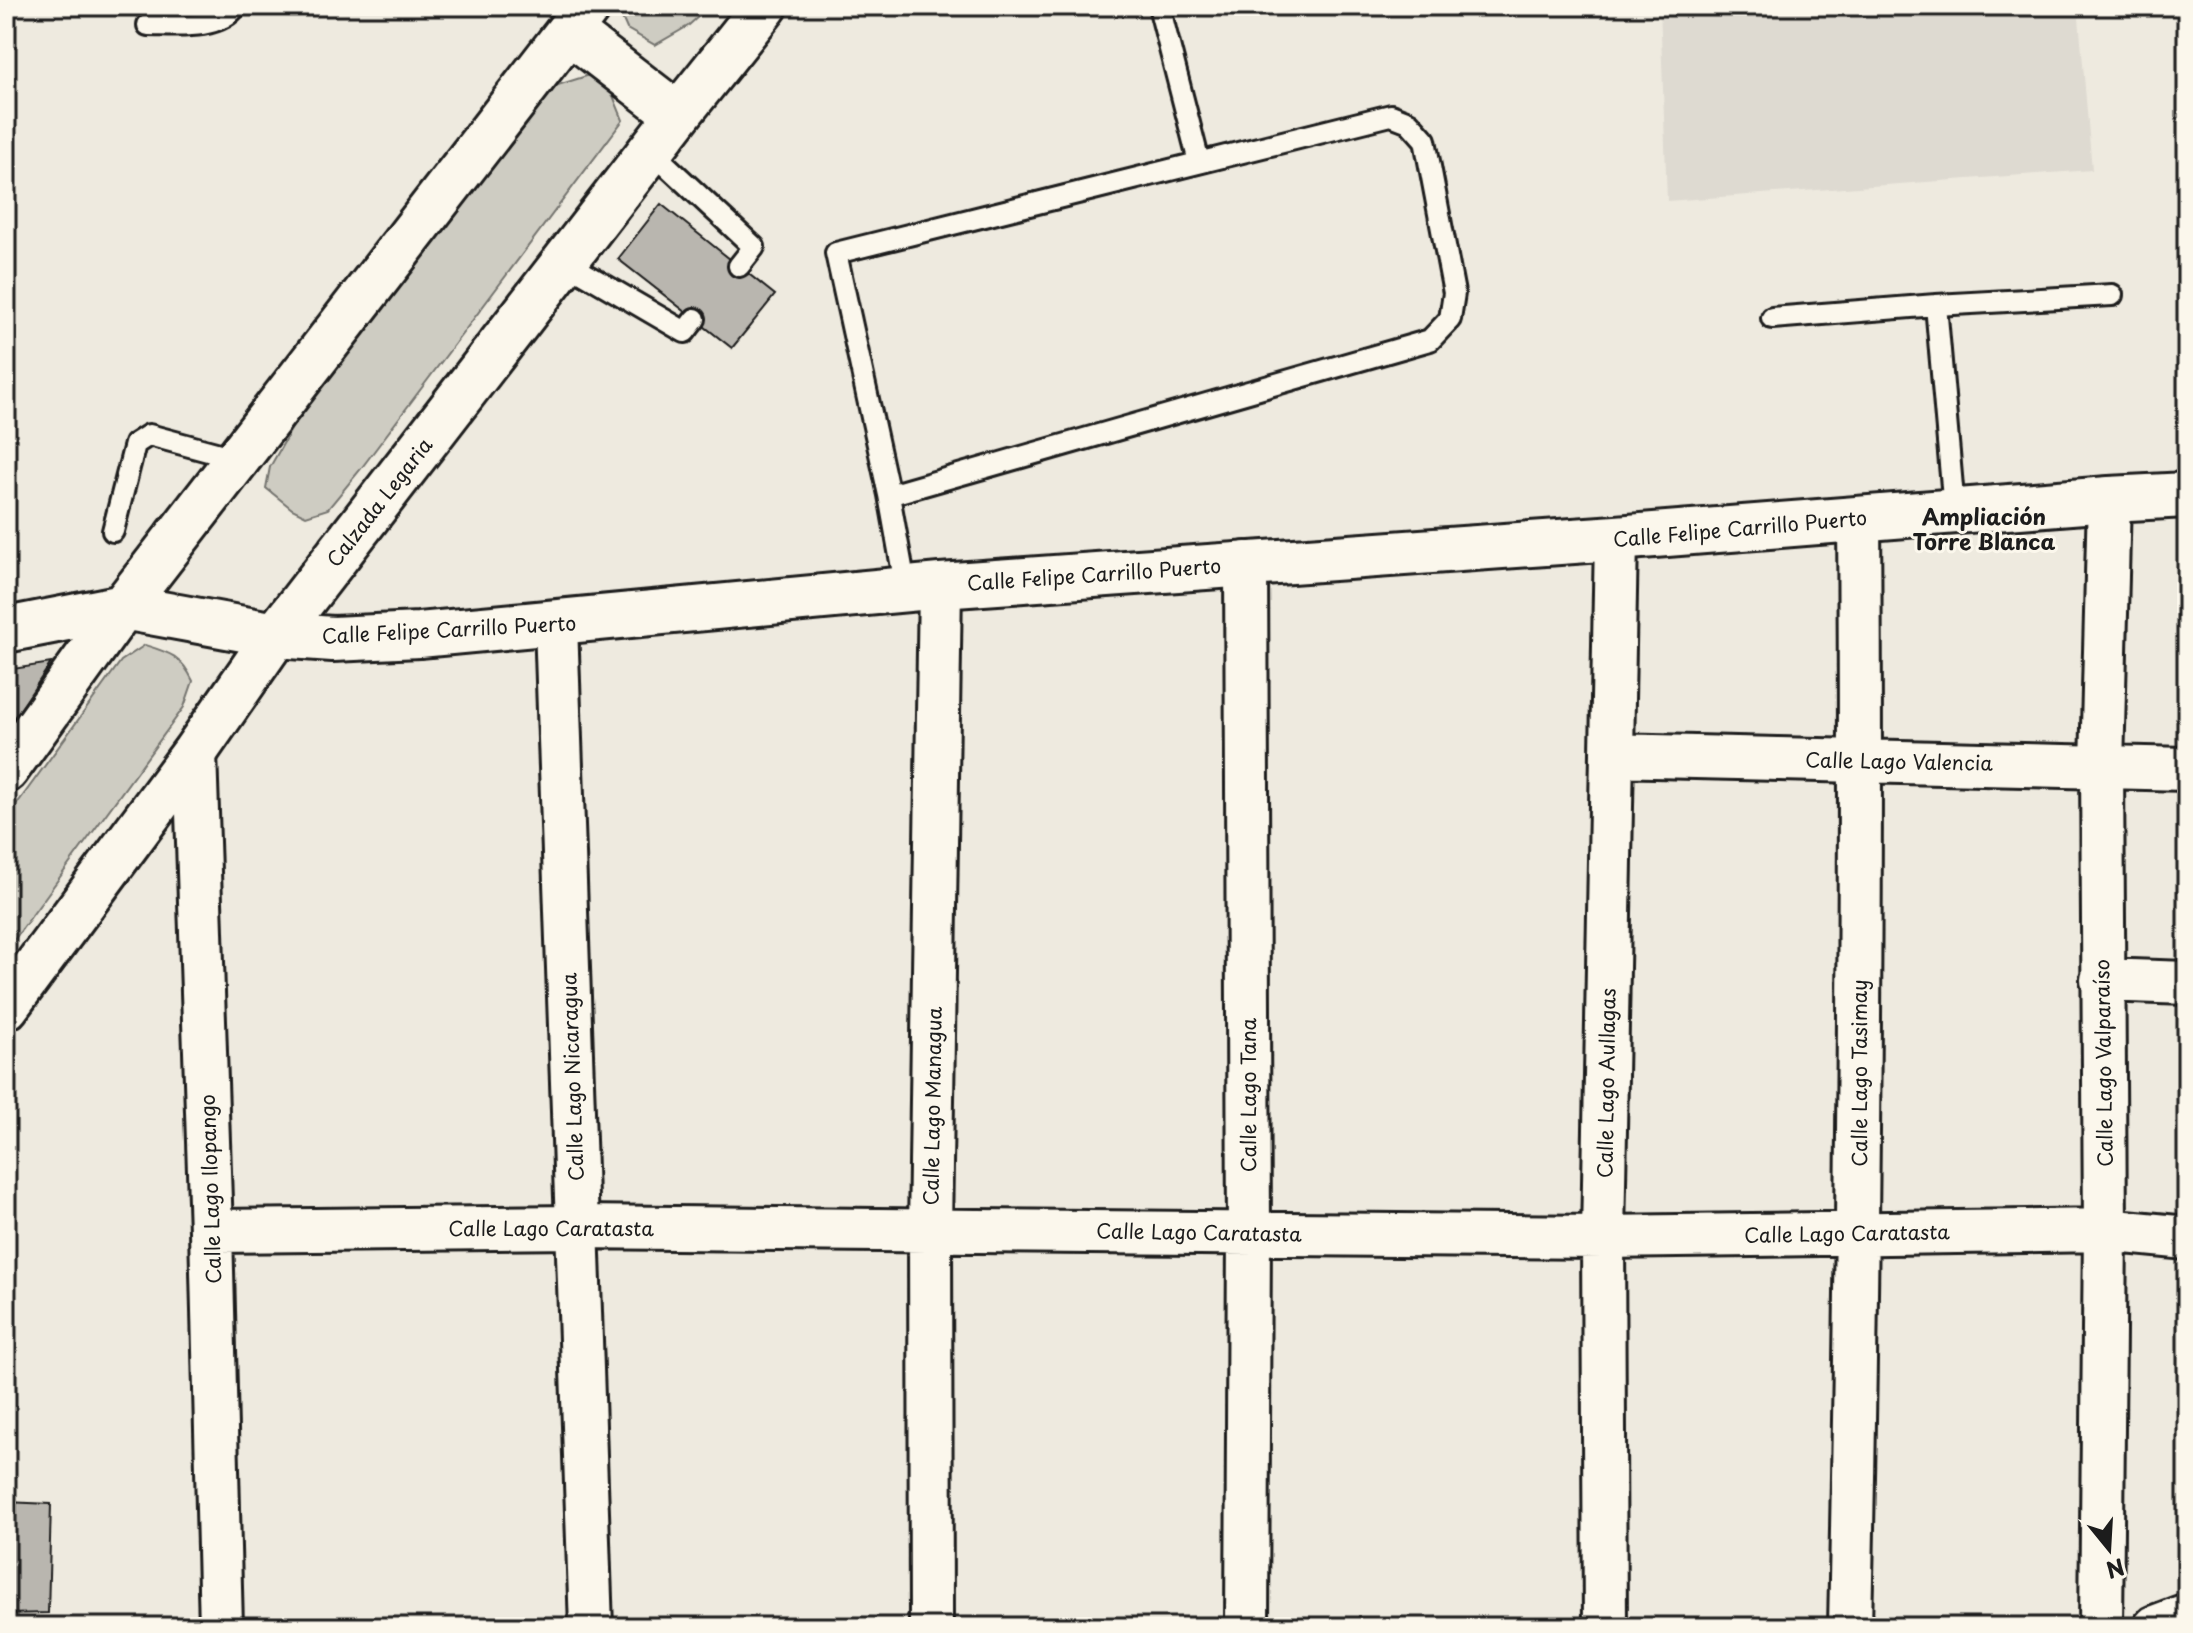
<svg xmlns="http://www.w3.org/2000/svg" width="2193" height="1633" font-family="'Playpen Sans',sans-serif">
<rect width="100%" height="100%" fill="#eeeadf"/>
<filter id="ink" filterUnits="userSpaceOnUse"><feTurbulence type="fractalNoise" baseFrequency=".0125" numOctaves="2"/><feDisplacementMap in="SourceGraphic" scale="16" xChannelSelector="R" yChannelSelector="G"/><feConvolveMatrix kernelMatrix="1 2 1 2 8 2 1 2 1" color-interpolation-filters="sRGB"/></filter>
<g filter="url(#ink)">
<!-- built -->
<path fill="#dedad1" d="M1660,6h418l14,164 -425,31z"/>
<!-- green -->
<path fill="#ceccc2" stroke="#75746f" stroke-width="2" d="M624,6h86l-22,20 -33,19 -28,-16 -7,-16z
M593,74l19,19 11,27 -263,350 -32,39 -22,7 -14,-7 -26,-21 4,-21 23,-41 252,-337z
M145,645c26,8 36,11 48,36l-9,26 -178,244v-132l115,-158z"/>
<!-- building -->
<path fill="#b9b6af" stroke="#1c1c1c" stroke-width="2" d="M661,204l114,91 -43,53 -114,-89z
M51,663l-45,68v-61z
M6,1502l45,2 -3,109 -42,1z"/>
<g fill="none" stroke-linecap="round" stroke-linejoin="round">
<!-- lane casing -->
<g stroke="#1c1c1c" stroke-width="26">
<path id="lane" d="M1159,6l40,156
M148,25c26,0 71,6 88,-19
M651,151l103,96 -15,19
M565,262l120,70 10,-13
M1936,305l18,205
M1772,318l164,-13 176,-10
M889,495l541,-155 20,-21 4,-26 -29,-153 -16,-18 -18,-7 -555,138 53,242 17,95
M113,531l22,-87 14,-9 89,24"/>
</g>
<!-- street casing -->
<g stroke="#1c1c1c" stroke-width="48">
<path id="street" d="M1246,563l3,669 -2,395
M556,624l35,1003
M195,752l16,479 10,396
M1612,755l575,14
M2102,980l85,3
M211,1231l366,-4 1026,10 502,-7 82,8
M931,1627l-1,-398 10,-643
M1605,1627l-2,-390 13,-699
M1850,1627c8,-370 12,-739 9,-1109
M2101,1627l4,-397 -3,-464 7,-267
M2155,1627l32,-12"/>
</g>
<!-- secondary casing -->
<g stroke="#1c1c1c" stroke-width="50">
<path id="secondary" d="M569,31l109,84
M6,630l117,-23 153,28 57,4 86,-4 521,-49 676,-48 493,-39 78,-4
M6,770l117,-163 465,-601
M6,1007l189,-255 81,-117 402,-520 87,-109"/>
</g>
<!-- lane -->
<use href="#lane" stroke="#fbf7ec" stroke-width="20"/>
<!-- street -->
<use href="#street" stroke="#fbf7ec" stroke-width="42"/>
<!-- secondary -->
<use href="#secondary" stroke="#fbf7ec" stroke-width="44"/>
</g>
</g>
<g text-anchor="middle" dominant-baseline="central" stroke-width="6" stroke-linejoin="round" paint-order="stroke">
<!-- street labels -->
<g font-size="20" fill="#1c1c1c" stroke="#fbf7ec">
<text transform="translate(379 502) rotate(-52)">Calzada Legaria</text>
<text transform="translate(1740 528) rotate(-5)">Calle Felipe Carrillo Puerto</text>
<text transform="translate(1094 574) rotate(-4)">Calle Felipe Carrillo Puerto</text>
<text transform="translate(449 629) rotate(-3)">Calle Felipe Carrillo Puerto</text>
<text transform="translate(1899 761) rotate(1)">Calle Lago Valencia</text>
<text transform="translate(2103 1063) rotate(-91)">Calle Lago Valparaíso</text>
<text transform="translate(1859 1073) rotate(-90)">Calle Lago Tasimay</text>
<text transform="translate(572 1077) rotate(-92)">Calle Lago Nicaragua</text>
<text transform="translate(1606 1083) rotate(-89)">Calle Lago Aullagas</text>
<text transform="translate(1248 1095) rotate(-90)">Calle Lago Tana</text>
<text transform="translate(932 1106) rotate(-89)">Calle Lago Managua</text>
<text transform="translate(210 1189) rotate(-92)">Calle Lago Ilopango</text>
<text x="551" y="1228">Calle Lago Caratasta</text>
<text transform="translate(1199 1232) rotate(1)">Calle Lago Caratasta</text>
<text transform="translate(1847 1233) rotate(-1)">Calle Lago Caratasta</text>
</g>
<!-- neighbourhood labels -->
<g font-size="22" font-weight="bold" fill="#1c1c1c" stroke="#fbf7ec">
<text x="1984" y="515">Ampliación<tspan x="1984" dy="25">Torre Blanca</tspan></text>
</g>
</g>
<!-- margin -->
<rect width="2193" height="1633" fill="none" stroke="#fbf7ec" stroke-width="32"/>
<rect x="16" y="16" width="2161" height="1601" fill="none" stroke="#1c1c1c" stroke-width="3" filter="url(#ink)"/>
<!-- north arrow -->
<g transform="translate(2109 1549) rotate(162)" stroke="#fbf7ec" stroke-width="6" paint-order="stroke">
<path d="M0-6L14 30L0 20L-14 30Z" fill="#1c1c1c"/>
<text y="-12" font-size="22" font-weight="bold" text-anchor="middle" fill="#1c1c1c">N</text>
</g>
</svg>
